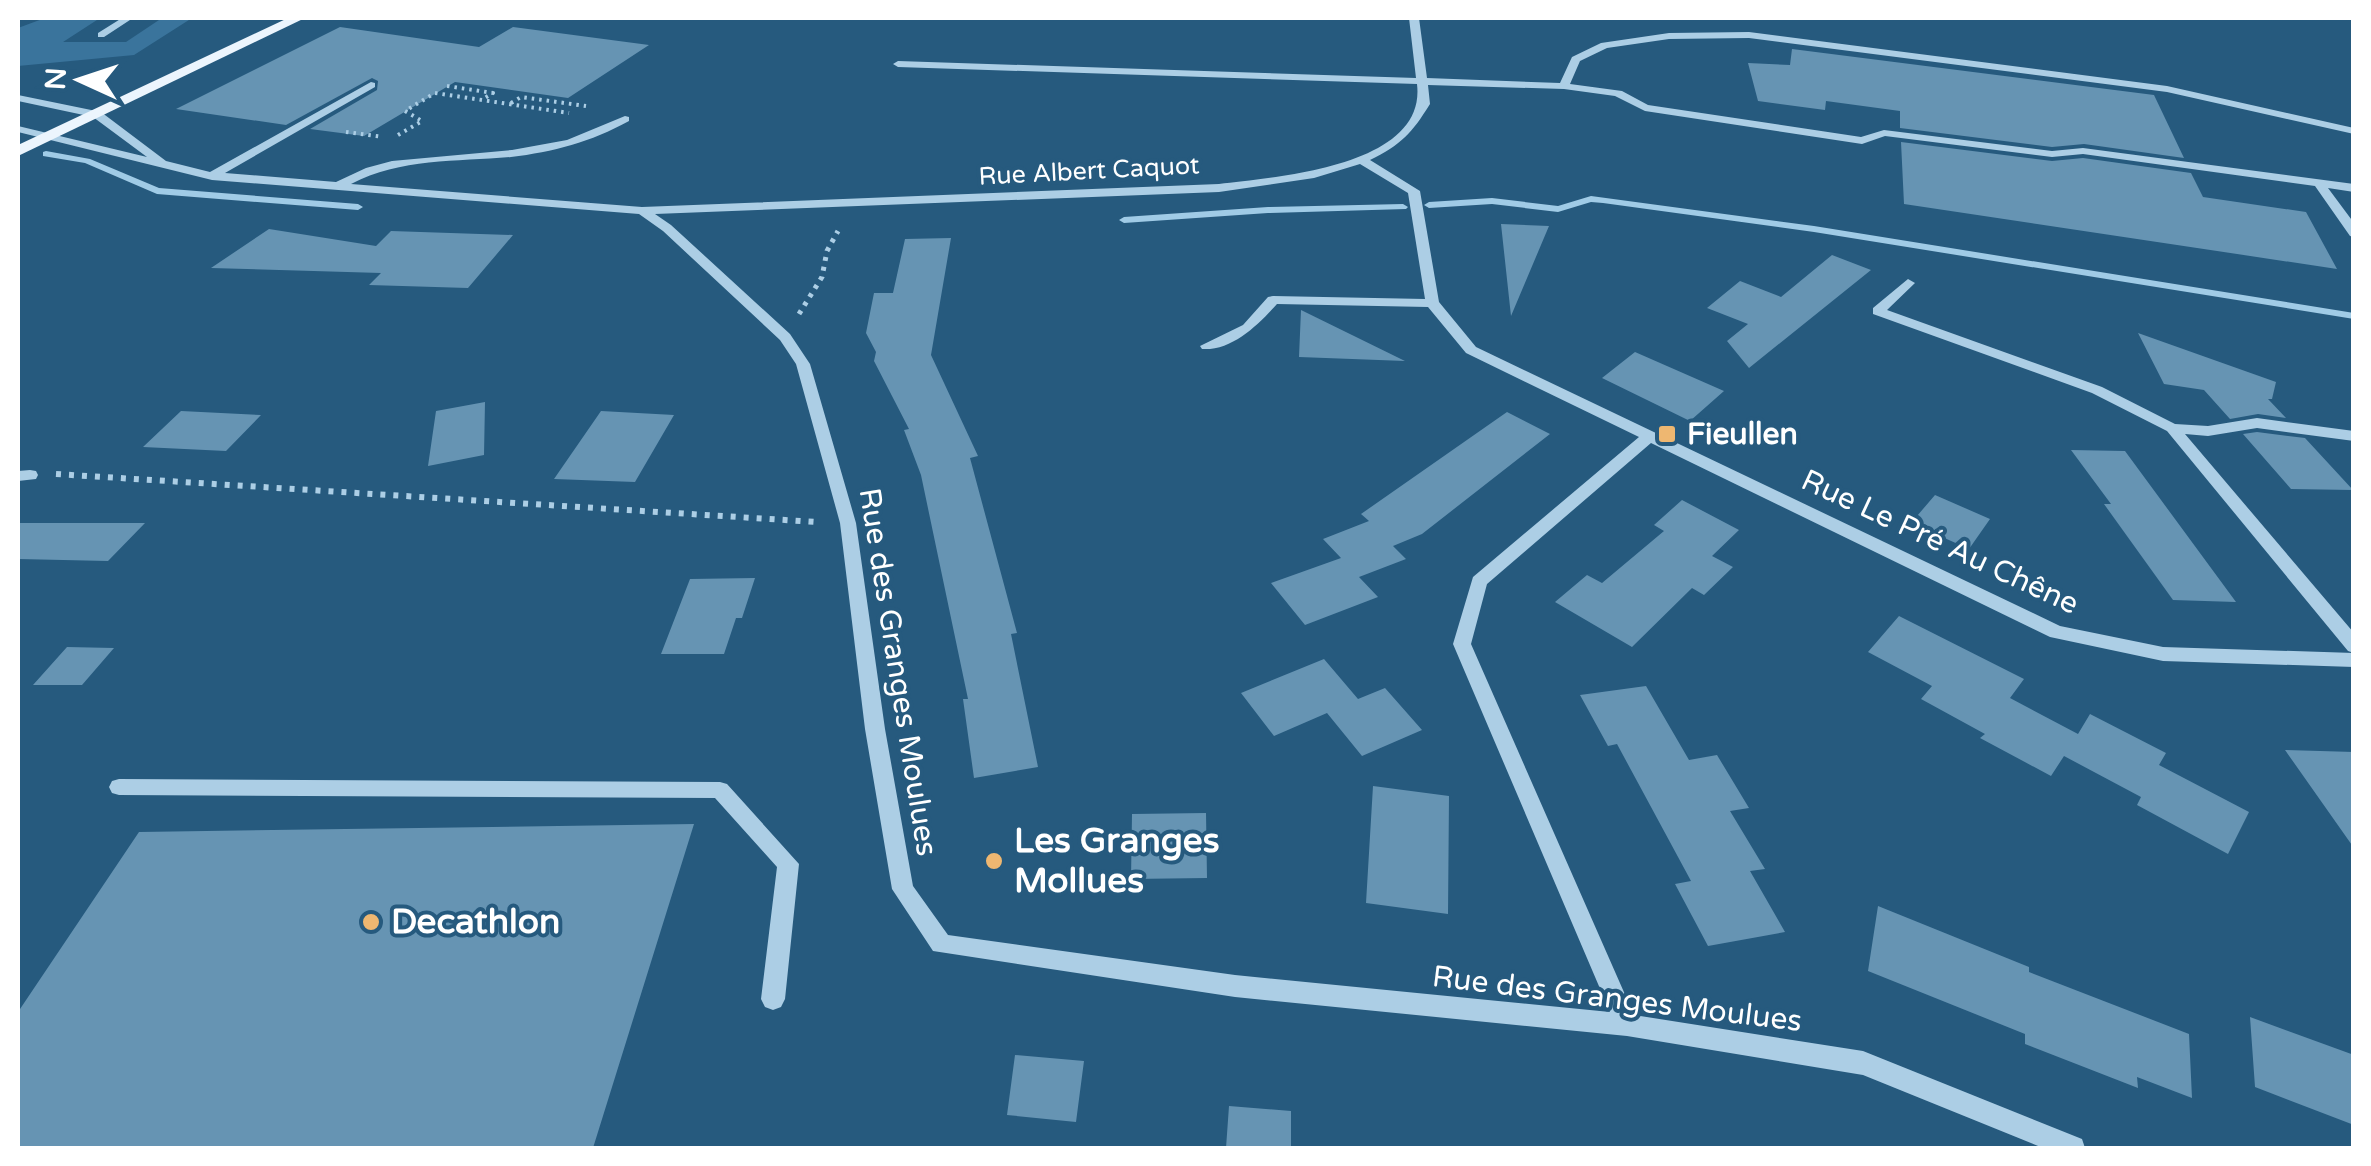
<svg xmlns="http://www.w3.org/2000/svg" width="2371" height="1166" font-family="'Varela Round',sans-serif">
<rect width="100%" height="100%" fill="#265a7e"/>
<!-- green -->
<path fill="#3a749c" d="M45,18h55l-37,24h63l36,-24h30l-58,37 -116,11v-38z"/>
<g fill="none" stroke-linecap="round" stroke-linejoin="round">
<!-- stream -->
<path fill="#a0cbe6" fill-rule="evenodd" d="M46,151l44,8 69,29 199,16 5,3 -5,3 -201,-16 -72,-31 -42,-7v-4z
M1591,196l223,30 540,87v6l-540,-87 -211,-29 -12,-1 -33,10 -66,-8 -63,4 -5,-3 5,-3 63,-4 66,8z
M1403,204l5,3 -2,2 -138,4 -144,10 -5,-3 5,-3 144,-10z"/>
</g>
<!-- building -->
<path fill="#6694b3" d="M340,27l139,20 34,-20 136,18 -81,53 -113,-16 -91,54 -54,-7 67,-39 1,-9 -6,-3 -86,47 -110,-16z
M1792,49l362,46 30,63 -100,-14 -32,3 -152,-19v-17l-74,-10 -1,9 -67,-9 -10,-38 42,2z
M1901,142l151,19 31,-3 108,15 12,24 103,15 31,57 -433,-65z
M1501,224l48,2 -38,90z
M269,229l107,17 15,-15 122,4 -45,53 -99,-3 12,-12 -170,-5z
M951,238l-20,117 47,101 -8,2 47,175 -6,1 27,133 -64,11 -11,-79h5l-47,-224 -17,-45 5,-1 -35,-68 2,-9 -10,-19 8,-40h19l12,-54z
M1832,255l39,15 -122,98 -22,-27 21,-17 -41,-16 33,-27 41,16z
M1301,310l104,51 -106,-4z
M2138,333l138,49 -4,17h-4l18,19 -28,-4 -28,5 -26,-29 -40,-6z
M1635,352l89,39 -34,30 -88,-43z
M485,402l-1,53 -56,11 8,-55z
M181,411l80,4 -35,36 -83,-4z
M601,411l73,4 -39,67 -81,-3z
M1507,412l43,22 -128,100 -29,12 13,13 -47,18 19,20 -73,28 -34,-42 70,-25 -18,-19 46,-18 -8,-7z
M2257,432l48,6 48,52 -62,-1 -48,-55z
M2071,450l54,1 111,151 -63,-2 -69,-96h7z
M1935,495l55,24 -21,30 -58,-26z
M1682,500l57,30 -27,26 21,11 -29,28 -12,-7 -60,59 -77,-45 32,-27 15,8 62,-52 -10,-6z
M18,523h127l-37,38 -90,-2z
M755,578l-13,40h-6l-12,36h-63l29,-75z
M1899,616l125,63 -14,19 68,36 12,-20 76,39 -7,12 90,47 -21,42 -91,-49 4,-8 -77,-41 -13,20 -71,-38 5,-4 -64,-35 11,-13 -64,-34z
M67,647l47,1 -32,37h-49z
M1324,659l34,40 27,-11 37,42 -60,26 -35,-43 -53,23 -33,-43z
M1646,686l43,74 28,-5 32,53 -19,3 35,58 -15,2 35,61 -77,14 -33,-62 16,-3 -74,-137 -9,2 -28,-51z
M2285,750l69,2v96z
M1373,786l76,10 -1,118 -82,-11z
M1206,813l1,65 -76,1 1,-65z
M694,824l-101,324h-575v-136l121,-180z
M1878,906l151,61v5l160,62 3,64 -55,-21 1,11 -113,-44v-10l-157,-63z
M2250,1017l104,38v70l-99,-38z
M1015,1055l69,6 -8,61 -69,-7z
M1229,1106l62,5v37h-65z"/>
<g fill="none" stroke-linecap="round" stroke-linejoin="round">
<!-- path-far2 -->
<path stroke="#accee5" stroke-width="4" stroke-dasharray="2.5 5" stroke-linecap="butt" d="M447,86l46,7 -10,6
M511,103l10,-6 65,9
M346,132l37,5
M398,135l24,-14 -17,-10 30,-18 134,20"/>
<!-- path-far1 -->
<path stroke="#accee5" stroke-width="5" stroke-dasharray="4 6" stroke-linecap="butt" d="M799,314l23,-37 5,-26 11,-20"/>
<!-- path -->
<path stroke="#accee5" stroke-width="6" stroke-dasharray="5 8" stroke-linecap="butt" d="M56,474l761,48"/>
<!-- minor -->
<path fill="#accee5" fill-rule="evenodd" d="M122,18h11l-29,19h-6v-4z
M1409,18h10l8,60 133,5 12,-26 29,-14 68,-10 80,-1 418,54 187,42v6l-187,-42 -418,-54 -80,1 -62,9 -27,13 -10,23 52,7 26,14 213,32 23,-7 168,21 31,-3 271,36v8l-26,-4 26,35v14l-4,-1 -35,-50 -232,-32 -31,3 -167,-21 -23,8 -217,-33 -30,-15 -51,-7 -136,-4 2,19c-18,29 -29,41 -60,56l50,31 19,111 37,45 584,279 103,21 191,6v14l-191,-6 -113,-24 -399,-194 -164,141 -16,60 163,371 229,36 219,88 3,9h-42l-180,-73 -236,-39 -392,-39 -302,-46 -41,-62 -27,-160 -25,-206 -44,-159 -16,-24 -117,-109 -24,-17 -427,-34 -194,-48v-6l129,31 -54,-40 -75,-16v-6l83,17 65,49 44,11 161,-90 4,1v4l-150,86 111,9 30,-14 26,-7 120,-11 55,-10 58,-24 4,1v4c-38,21 -76,31 -118,36 -54,5 -110,1 -160,27l291,23 577,-23c56,-7 208,-17 198,-100l-519,-17 -5,-3 5,-3 518,17zM1360,164l48,29 17,106 -152,-3 -5,1 -25,28 -43,21 2,3c30,2 56,-24 75,-45l151,3 38,46 173,84 -166,140 -20,67 157,368 -375,-37 -287,-40 -35,-49 -28,-157 -29,-206 -46,-159 -20,-30 -119,-109 -16,-11 564,-22 95,-14z
M1908,279l7,4 -28,27 215,77 73,37 33,2 49,-8 97,13v10l-97,-13 -49,8 -23,-2 169,199v20l-6,-2 -181,-220 -75,-38 -219,-79v-6z
M30,470l6,1 2,4 -2,4 -18,2v-10z
M119,779l601,3 7,2 72,80 -14,135 -4,8 -8,3 -8,-3 -4,-8 16,-132 -62,-69 -596,-3 -7,-2 -3,-6 3,-6z"/>
<!-- major -->
<path fill="#ecf5fd" fill-rule="evenodd" d="M288,18h17l-287,138v-11z"/>
</g>
<!-- markers -->
<g fill="#eeb771" stroke="#265a7e" stroke-width="4">
<rect x="1657" y="424" width="20" height="20" rx="5"/>
<circle cx="994" cy="861" r="10"/>
<circle cx="371" cy="922" r="10"/>
</g>
<g text-anchor="middle" dominant-baseline="central" stroke-width="8" stroke-linejoin="round" paint-order="stroke">
<!-- far-street labels -->
<g font-size="25" fill="#fff" stroke="#265a7e">
<text transform="translate(1089 171) rotate(-3)">Rue Albert Caquot</text>
</g>
<!-- poi labels -->
<g font-size="30" font-weight="bold" fill="#fff" stroke="#265a7e" text-anchor="start">
<text x="1687" y="434">Fieullen</text>
</g>
<!-- street labels -->
<g font-size="30" fill="#fff" stroke="#265a7e">
<text transform="translate(1940 542) rotate(25)">Rue Le Pré Au Chêne</text>
<text transform="translate(898 672) rotate(81)">Rue des Granges Moulues</text>
<text transform="translate(1617 999) rotate(7)">Rue des Granges Moulues</text>
</g>
<!-- near-poi labels -->
<g font-size="35" font-weight="bold" fill="#fff" stroke="#265a7e" text-anchor="start">
<text x="1014" y="841">Les Granges<tspan x="1014" dy="40">Mollues</tspan></text>
<text x="391" y="922">Decathlon</text>
</g>
</g>
<!-- border -->
<rect width="2371" height="1166" fill="none" stroke="#ffffff" stroke-width="40"/>
<!-- north arrow -->
<g transform="translate(80 80) rotate(273)" stroke="#265a7e" stroke-width="8" paint-order="stroke">
<path d="M0-8L18 38L0 25L-18 38Z" fill="#ffffff"/>
<text y="-15" font-size="28" font-weight="bold" text-anchor="middle" fill="#ffffff">N</text>
</g>
</svg>
